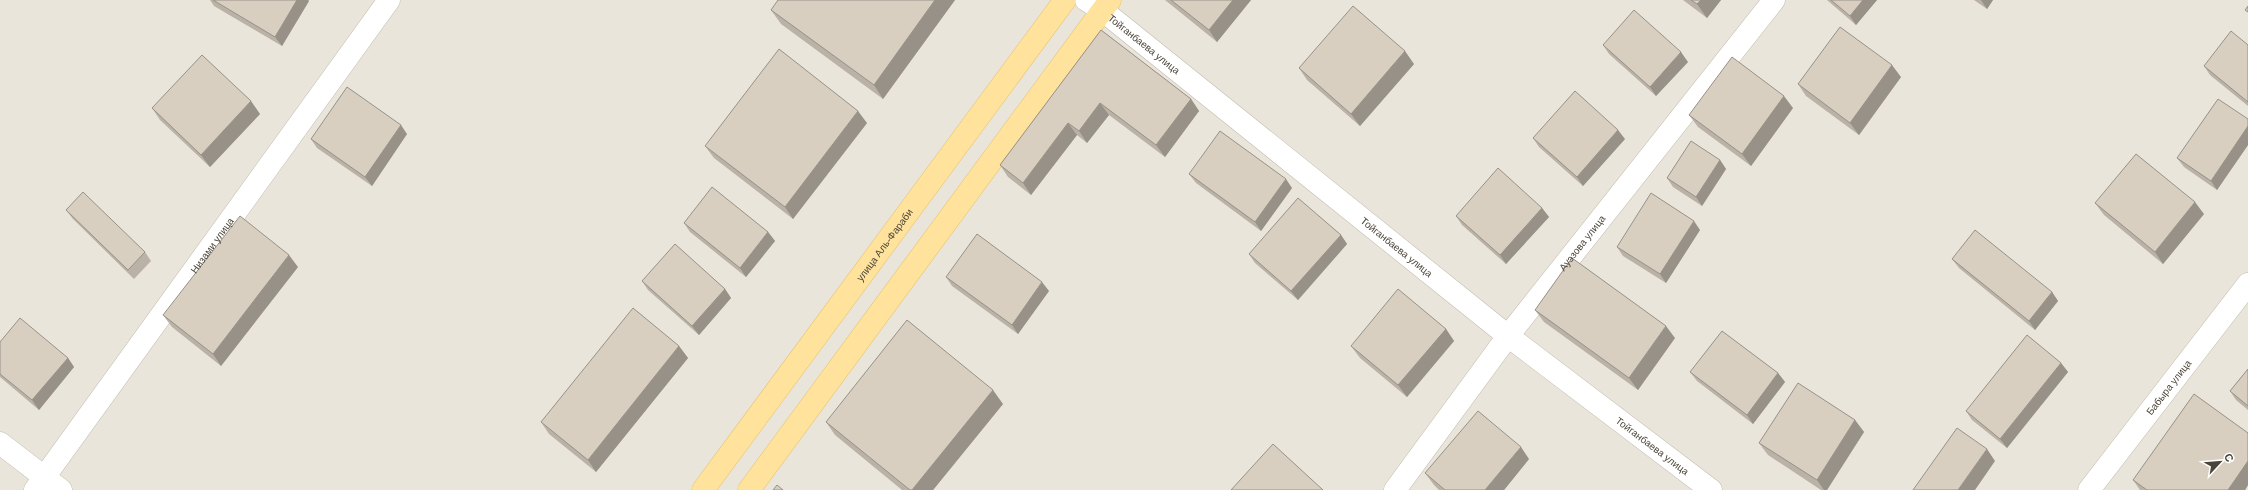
<svg xmlns="http://www.w3.org/2000/svg" width="2248" height="490" font-family="Helvetica,sans-serif">
<rect width="100%" height="100%" fill="#f6f3ec"/>
<!-- residential -->
<path fill="#eae5da" d="M0,0h2248v490h-2248z"/>
<g fill="none" stroke-linecap="round" stroke-linejoin="round">
<!-- minor casing -->
<g stroke="#c2bbae" stroke-width="23">
<g id="minor">
<path id="s1" d="M1086,0l16,10 406,326 203,154"/>
<path d="M0,443l61,47"/>
<path id="s2" d="M35,490l354,-490"/>
<path id="s3" d="M1395,490l113,-154 266,-336"/>
<path id="s4" d="M2089,490l159,-206"/>
</g>
</g>
<!-- major casing -->
<g stroke="#e6c16a" stroke-width="23">
<g id="major">
<path id="s5" d="M703,490l362,-490"/>
<path d="M749,490l361,-490"/>
</g>
</g>
<!-- minor -->
<use href="#minor" stroke="#fff" stroke-width="22"/>
<!-- major -->
<use href="#major" stroke="#ffe39c" stroke-width="22"/>
</g>
<!-- wall -->
<path fill="#bab2a6" d="M210,0h98l1,1 -27,45 -68,-40z
M955,0l-72,99 -102,-75 -10,-14z
M1165,0h86l-34,42z
M1683,0h38l-14,18z
M1827,0h50l-21,25z
M1974,0h19l-6,9z
M1101,30l90,69 8,12 -34,46 -56,-42 -22,28 -10,-8 -46,60 -23,-18 -8,-12z
M1603,45l85,17 -32,34 -47,-42z
M2248,45v61l-38,-31 -6,-9z
M1414,64l-54,62 -53,-46 -8,-12z
M1901,77l-42,58 -53,-39 -8,-12z
M152,108l108,6 -50,53 -50,-47z
M1793,108l-42,58 -53,-39 -9,-12z
M2248,119v26l-31,45 -33,-23 -7,-9z
M867,123l-74,96 -79,-61 -9,-12z
M407,134l-35,52 -55,-38 -6,-9z
M1533,138l92,1 -42,47 -44,-39z
M1720,160l6,9 -24,37 -29,-19 -6,-9z
M1189,174l103,14 -31,43 -65,-48z
M2095,203l109,11 -41,50 -59,-49z
M1542,208l7,9 -43,47 -44,-39 -6,-9z
M66,210l79,42 6,9 -17,18 -61,-60z
M684,223l84,9 7,9 -29,36 -56,-45z
M1700,230l-34,53 -43,-27 -6,-9z
M1341,235l6,9 -49,56 -43,-37 -6,-9z
M1952,259l100,33 6,9 -23,29 -76,-62z
M298,267l-77,99 -49,-39 -9,-12z
M946,277l103,14 -31,43 -66,-48z
M642,281l83,8 6,9 -32,37 -51,-45z
M1535,310l140,28 -37,52 -94,-68z
M1446,329l8,12 -47,56 -47,-39 -9,-12z
M0,342l68,16 6,9 -35,43 -39,-33z
M679,346l9,12 -92,114 -47,-38 -8,-12z
M2061,363l7,9 -61,76 -35,-28 -6,-9z
M2248,369v41l-12,-10 -6,-9z
M1690,372l88,1 7,9 -32,42 -56,-43z
M1003,404l-70,86h-31l-67,-55 -9,-13z
M1855,420l9,12 -37,58h-6l-53,-35 -9,-12z
M2248,433v52l-3,5h-105l-7,-10z
M1529,459l-25,31h-65l-5,-5 -9,-12z"/>
<!-- shaded-wall -->
<path fill="#979187" d="M297,0h11l1,1 -27,45 -7,-9z
M935,0h20l-72,99 -9,-14z
M1233,0h18l-34,42 -8,-12z
M1701,0h20l-14,18 -10,-14z
M1863,0h14l-21,25 -6,-9z
M1981,0h12l-6,9z
M1405,51l9,13 -54,62 -9,-12z
M1681,52l7,10 -32,34 -6,-9z
M1892,65l9,12 -42,58 -9,-12z
M1784,96l9,12 -42,58 -9,-12z
M1191,99l8,12 -34,46 -9,-12z
M251,101l9,13 -50,53 -9,-12z
M1100,103l9,12 -22,28 -8,-12z
M858,111l9,12 -74,96 -8,-12z
M1068,123l9,12 -46,60 -8,-12z
M401,125l6,9 -35,52 -7,-9z
M2248,126v19l-31,45 -6,-9z
M1618,130l7,9 -42,47 -6,-9z
M1720,160l6,9 -24,37 -6,-9z
M1286,179l6,9 -31,43 -6,-9z
M2195,202l9,12 -41,50 -8,-12z
M1542,208l7,9 -43,47 -6,-9z
M1694,221l6,9 -34,53 -6,-9z
M768,232l7,9 -29,36 -6,-9z
M1341,235l6,9 -49,56 -7,-9z
M289,255l9,12 -77,99 -8,-12z
M1042,282l7,9 -31,43 -6,-9z
M725,289l6,9 -32,37 -7,-9z
M2052,292l6,9 -23,29 -6,-9z
M1666,326l9,12 -37,52 -9,-12z
M1446,329l8,12 -47,56 -9,-12z
M679,346l9,12 -92,114 -8,-12z
M68,358l6,9 -35,43 -7,-10z
M2061,363l7,9 -61,76 -7,-9z
M1778,373l7,9 -32,42 -6,-9z
M993,390l10,14 -70,86h-21z
M1855,420l9,12 -37,58h-3l-7,-10z
M1521,447l8,12 -25,31h-19z
M1987,449l8,12 -20,29h-17z
M2248,461v24l-3,5h-17z"/>
<!-- building -->
<path fill="#d8cfc1" stroke="#979187" d="M213,0h84l-22,37z
M778,0h157l-61,85 -103,-75z
M1171,0h62l-24,30z
M1691,0h10l-4,4z
M1831,0h32l-13,16z
M1353,6l52,45 -54,63 -52,-46z
M2248,6v6l-3,-2z
M1634,10l47,42 -31,35 -47,-42z
M1840,27l52,38 -42,58 -52,-39z
M1101,30l90,69 -35,46 -56,-42 -21,28 -11,-8 -45,60 -23,-18z
M2231,31l17,14v57l-44,-36z
M779,49l79,62 -73,96 -80,-61z
M202,55l49,46 -50,54 -49,-47z
M1732,57l52,39 -42,58 -53,-39z
M347,87l54,38 -36,52 -54,-38z
M1575,91l43,39 -41,47 -44,-39z
M2218,99l30,20v7l-37,55 -34,-23z
M1220,131l66,48 -31,43 -66,-48z
M1691,141l29,19 -24,37 -29,-19z
M2136,154l59,48 -40,50 -60,-49z
M1498,168l44,40 -42,47 -44,-39z
M712,187l56,45 -28,36 -56,-45z
M83,192l62,60 -17,18 -62,-60z
M1651,193l43,28 -34,53 -43,-27z
M1298,198l43,37 -50,56 -42,-37z
M240,216l49,39 -76,99 -50,-39z
M1975,230l77,62 -23,29 -77,-62z
M977,234l65,48 -30,43 -66,-48z
M675,244l50,45 -33,37 -50,-45z
M1572,258l94,68 -37,52 -94,-68z
M1398,289l48,40 -48,56 -47,-39z
M633,308l46,38 -91,114 -47,-38z
M20,318l48,40 -36,42 -32,-26v-32z
M907,320l86,70 -81,100h-2l-84,-68z
M1722,331l56,42 -31,42 -57,-43z
M2027,335l34,28 -61,76 -34,-28z
M2248,369v37l-18,-15z
M1798,383l57,37 -38,60 -58,-37z
M2194,394l54,39v28l-20,29h-81l-14,-10z
M1478,411l43,36 -36,43h-40l-20,-17z
M1957,428l30,21 -29,41h-45z
M1273,444l50,46h-92z
M777,485l6,5h-10z"/>
<g text-anchor="middle" dominant-baseline="central" stroke-width="3" stroke-linejoin="round" paint-order="stroke">
<!-- street labels -->
<g font-size="10" fill="#4b4439" stroke="#fff">
<text stroke="none"><textPath href="#s1" startOffset="73">Тойганбаева улица</textPath></text>
<text stroke="none"><textPath href="#s3" startOffset="310">Ауэзова улица</textPath></text>
<text stroke="none"><textPath href="#s2" startOffset="302">Низами улица</textPath></text>
<text stroke="none"><textPath href="#s5" startOffset="305">улица Аль-Фараби</textPath></text>
<text stroke="none"><textPath href="#s1" startOffset="397">Тойганбаева улица</textPath></text>
<text stroke="none"><textPath href="#s4" startOffset="130">Бабыра улица</textPath></text>
<text stroke="none"><textPath href="#s1" startOffset="721">Тойганбаева улица</textPath></text>
</g>
</g>
<!-- north arrow -->
<g transform="translate(2220 462) rotate(64)" stroke="#ffffff" stroke-width="3" paint-order="stroke">
<path d="M0-3L7 15L0 10L-7 15Z" fill="#4b4439"/>
<text y="-6" font-size="11" font-weight="bold" text-anchor="middle" fill="#4b4439">С</text>
</g>
</svg>
